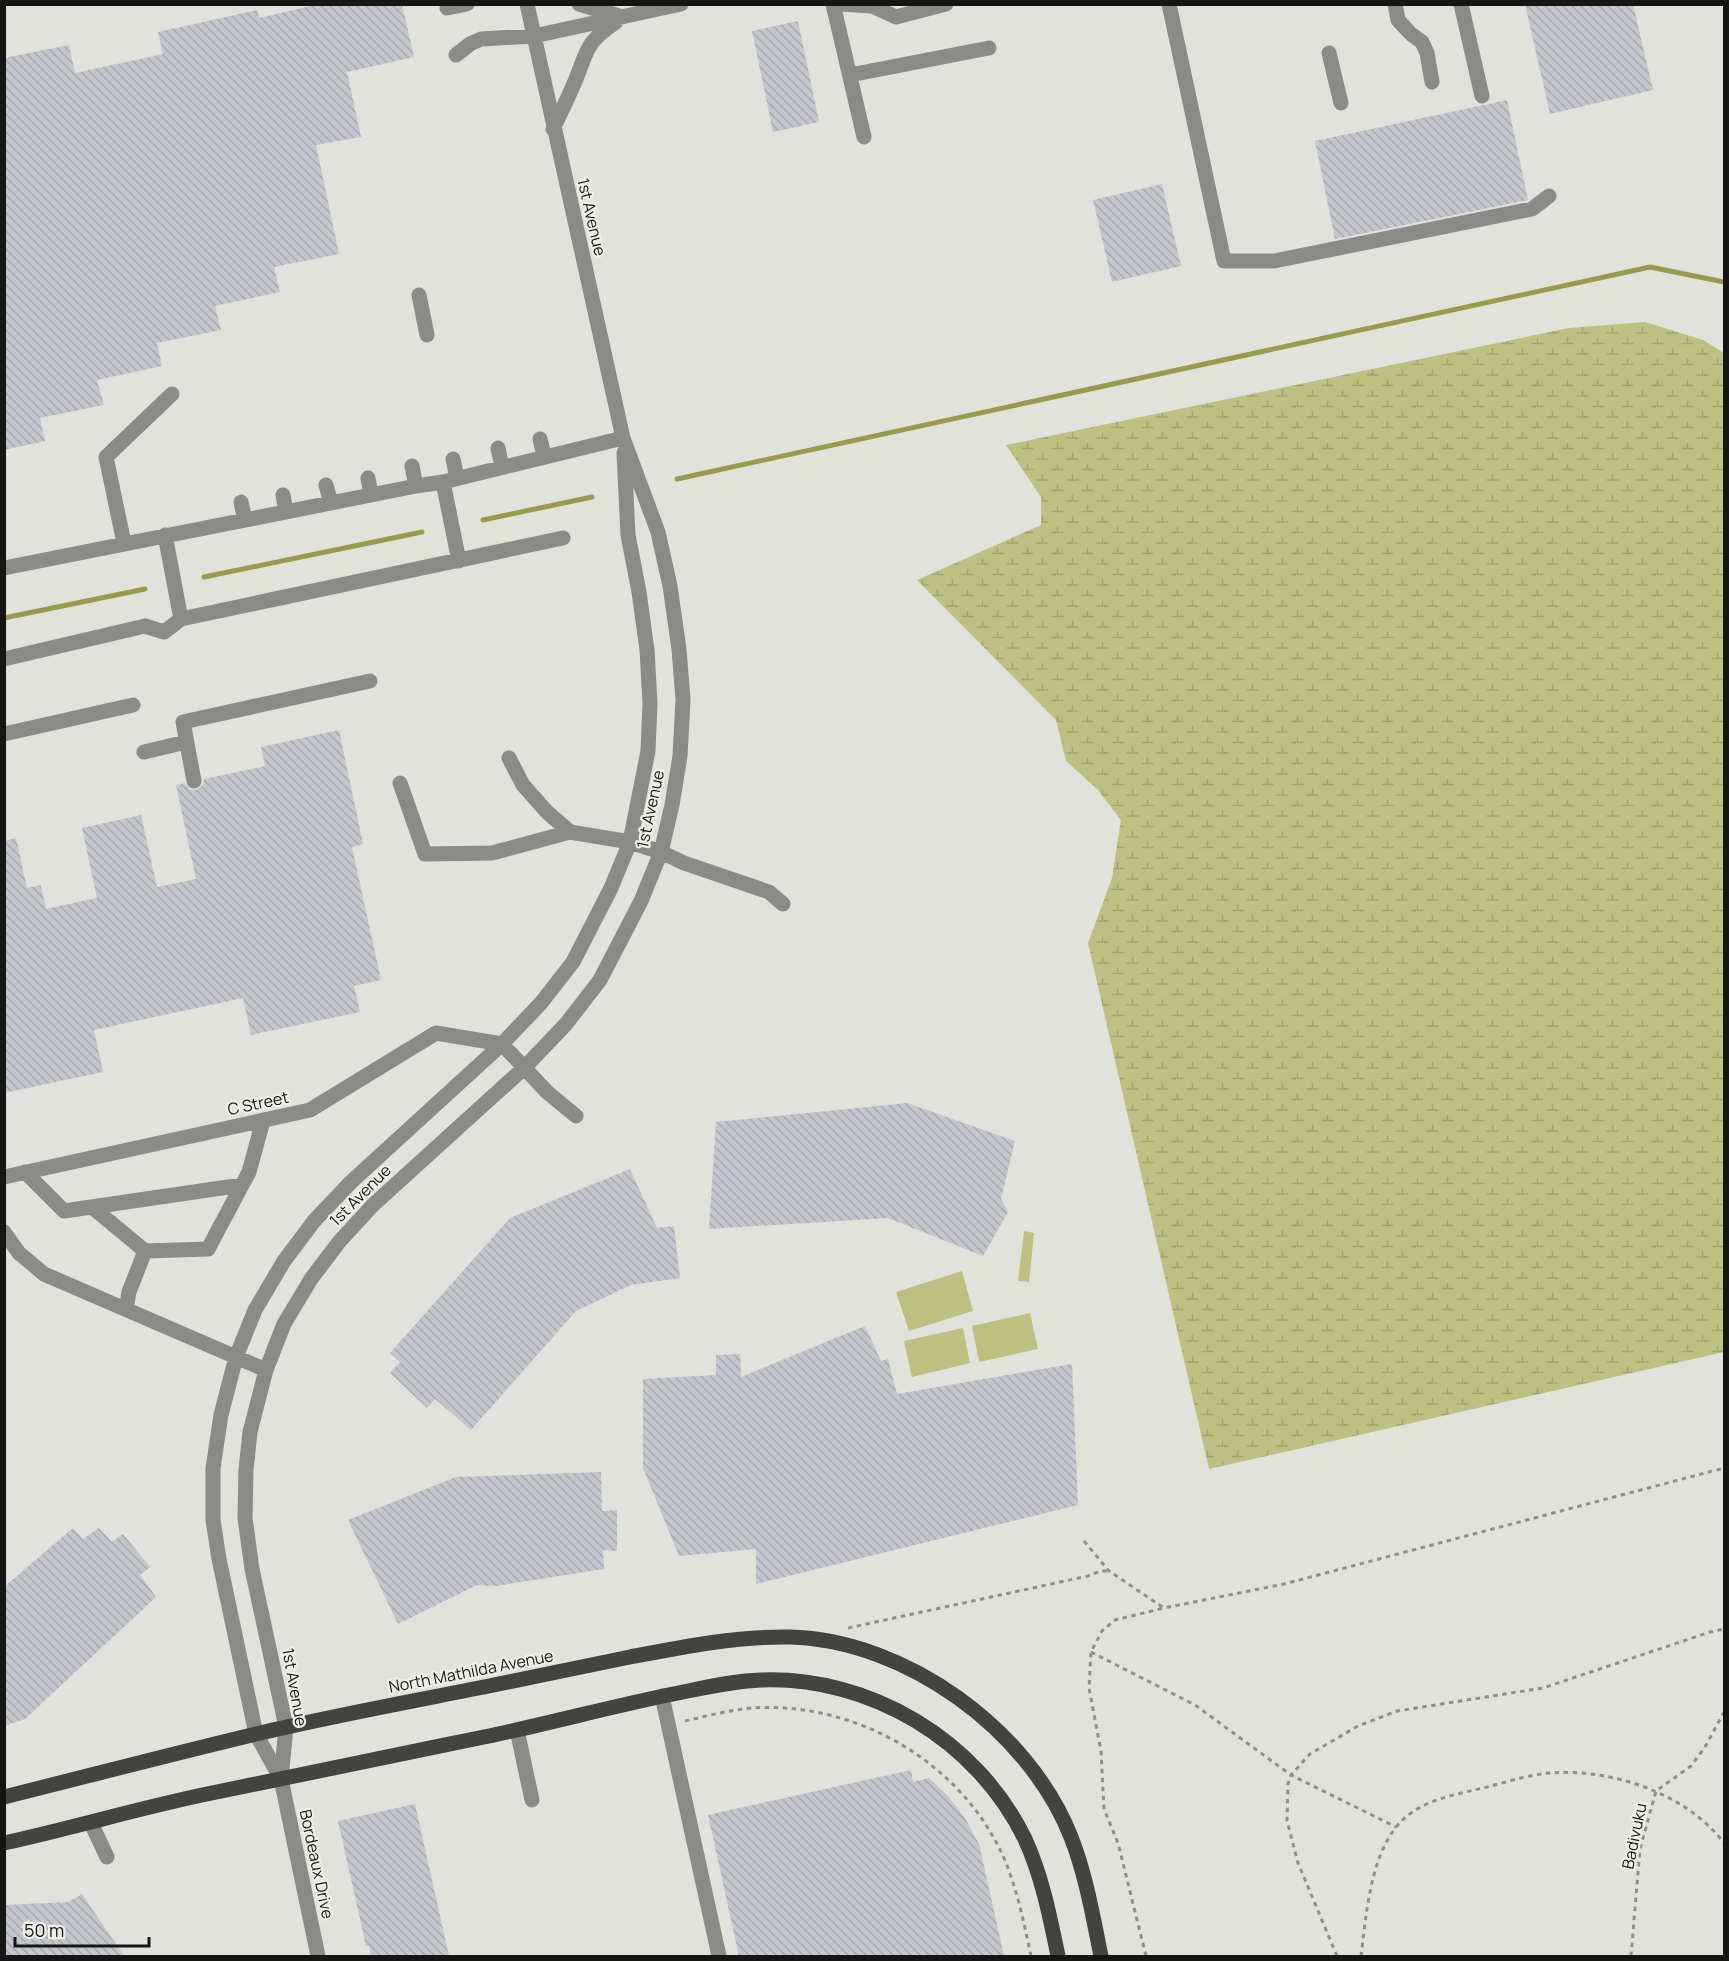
<svg xmlns="http://www.w3.org/2000/svg" width="1729" height="1961" font-family="Manrope,sans-serif">
<defs>
<pattern id="wetland-marsh" width="20" height="14" patternUnits="userSpaceOnUse" patternTransform="scale(1.5)"><rect width="20" height="14" fill="#bec082"/><path d="M1 5h8M5 5V1M11 12h8M15 12V8" fill="none" stroke="#a2a46f"/></pattern>
<pattern id="building-back-hatch" width="6" height="6" patternUnits="userSpaceOnUse" patternTransform="scale(1.5)"><rect width="6" height="6" fill="#c4c6cd"/><path d="M-1 5l2 2M0 0l6 6M5-1l2 2" fill="none" stroke="#a8a9af"/></pattern>
</defs>
<rect width="100%" height="100%" fill="#e1e2db"/>
<!-- wetland -->
<path fill="url(#wetland-marsh)" d="M1645,322l58,18 21,13v999l-515,117 -121,-526 24,-65 9,-58 -24,-31 -31,-28 -10,-41 -139,-140 124,-55v-28l-35,-52 563,-117z"/>
<!-- pitch -->
<path fill="#bec082" d="M1024,1231l10,2 -5,49 -11,-1z
M962,1271l11,40 -64,20 -13,-39z
M1030,1313l8,36 -59,13 -7,-36z
M963,1328l7,35 -58,14 -8,-36z"/>
<g fill="none" stroke-linecap="round" stroke-linejoin="round">
<!-- stream -->
<path stroke="#999a4b" stroke-width="5" d="M677,479l973,-212 74,15
M483,520l109,-23
M204,577l218,-45
M4,618l141,-29"/>
</g>
<!-- building -->
<path fill="url(#building-back-hatch)" d="M319,4h83l12,53 -67,15 14,65 -45,8 23,109 -65,13 6,25 -65,14 6,24 -64,13 5,23 -65,14 7,25 -64,13 5,23 -41,9v-392l65,-13 6,28 88,-19 -5,-22 99,-22 2,8z
M1525,4h108l20,86 -103,24z
M798,21l21,101 -46,10 -21,-101z
M1507,100l21,100 -193,39 -20,-98z
M1162,184l19,82 -69,16 -19,-82z
M339,730l24,114 -11,3 29,133 -27,6 6,26 -109,23 -8,-37 -149,32 9,42 -99,21v-252l12,-3 11,50 14,-3 5,24 51,-11 -15,-70 59,-13 16,72 39,-8 -20,-94 9,-2 5,7h6l7,-5 1,-6 61,-13 -4,-19z
M907,1103l108,38 -14,58 7,13 -25,44 -95,-38 -179,11 7,-107z
M630,1169l27,59 17,-2 6,52 -49,7 -55,26 -105,119 -36,-31 -8,9 -37,-35 10,-11 -10,-9 120,-135z
M865,1326l16,35 7,-2 9,35 175,-30 6,141 -322,79v-35l-77,7 -36,-88v-89l73,-4v-20l24,-1 1,23z
M601,1472l1,39 15,-1v41l-14,-1 1,19 -108,17 -19,-1 -79,39 -50,-104 108,-43z
M73,1528l10,11 16,-11 13,14 11,-8 27,33 -10,8 16,22 -131,122 -21,7v-139z
M911,1770l2,12 16,-4 19,18 17,22 14,26 25,112h-265l-31,-141z
M415,1804l34,152h-78l-2,-10h-3l-28,-125z
M82,1894l42,62h-120v-51l64,-3z"/>
<g fill="none" stroke-linecap="round" stroke-linejoin="round">
<!-- path -->
<path stroke="#8f908b" stroke-width="3" stroke-dasharray="4.5 4.5" stroke-linecap="butt" d="M1084,1541l25,30 55,37 120,-24 440,-116
M848,1628l240,-52 12,-5h9
M1091,1652l104,53 96,70 105,52
M685,1721c22,-5 44,-11 67,-13 103,-7 208,53 251,148 14,32 21,67 28,100
M1146,1956l-28,-113 -14,-34 -3,-58 -12,-63 2,-36 11,-21 13,-11 49,-12
M1337,1956l-39,-93 -11,-42 1,-37 3,-9 19,-21 48,-28 39,-15 146,-23 167,-56 14,-3
M1361,1956c5,-39 9,-98 36,-130 20,-25 56,-31 86,-38 21,-5 44,-13 66,-15 62,-5 137,20 175,70
M1631,1956l9,-107 16,-58 35,-25 14,-19 19,-35"/>
<!-- minor -->
<path stroke="#8a8a87" stroke-width="15" d="M579,4l40,12
M833,4l31,133
M840,4l32,2 24,11 50,-13
M1169,4l55,257h50l258,-52 17,-13
M1395,4l3,16 13,14 11,8 5,11 5,29
M1461,4l21,92
M447,8l20,-4
M1329,53l12,50
M456,55l14,-11 11,-5 53,-3 147,-32
M850,75l139,-27
M553,129c7,-15 14,-29 20,-43 15,-34 10,-42 43,-64
M419,295l8,40
M540,439l4,17
M498,448l4,19
M453,459l4,19
M412,466l4,20
M368,478l3,17
M443,482l16,79
M326,485l5,18
M283,495l3,17
M241,502l4,18
M165,535l16,84
M124,543l-18,-86 66,-63
M4,568l412,-82 27,-4 180,-44
M4,659l141,-33 19,6 17,-13 382,-81
M4,734l129,-29
M144,752l42,-10
M509,758l14,27 24,27 23,20 60,10 31,10 23,11 85,29 14,12
M194,781l-11,-59 187,-41
M400,783l25,71 67,-1 78,-21
M25,1172l39,39 178,-26
M4,1177l306,-67 126,-77 66,11 45,48 29,24
M92,1207l53,44
M4,1232l15,21 25,21 222,96
M126,1309l3,-17 16,-41 63,-2 41,-77 14,-51
M662,1696l57,260
M517,1730l15,70
M281,1779l-25,-45 -37,-175 -6,-39v-52l8,-53 15,-58 19,-47 29,-49 30,-40 37,-39 151,-138 39,-41 32,-41 38,-74 19,-46 18,-91 2,-48 -3,-53 -8,-58 -11,-57 -4,-82
M91,1823l16,34
M318,1956l-37,-177 5,-52 -34,-158 -7,-51 1,-48 4,-38 16,-62 18,-46 27,-45 28,-37 34,-37 151,-137 42,-44 34,-44 41,-79 20,-49 11,-47 8,-49 3,-56 -4,-51 -9,-63 -12,-54 -35,-94 -96,-434"/>
<!-- major -->
<path stroke="#43443f" stroke-width="15" d="M4,1797c84,-21 168,-43 252,-63 75,-18 152,-32 228,-47 49,-10 97,-20 146,-30 52,-10 107,-21 160,-20 116,3 239,93 281,200 15,38 22,80 30,119
M4,1843c69,-15 135,-35 203,-49 93,-20 185,-38 277,-57 68,-14 136,-33 204,-46 24,-5 48,-10 73,-11 109,-4 216,60 264,159 17,37 25,78 33,117"/>
</g>
<g text-anchor="middle" dominant-baseline="central" stroke-width="4.5" stroke-linejoin="round" paint-order="stroke">
<!-- street labels -->
<g font-size="16" fill="#151613" stroke="#efefe8">
<text transform="translate(592 217) rotate(77)">1st Avenue</text>
<text transform="translate(650 809) rotate(-78)">1st Avenue</text>
<text transform="translate(258 1103) rotate(-12)">C Street</text>
<text transform="translate(360 1195) rotate(-45)">1st Avenue</text>
<text transform="translate(471 1671) rotate(-11)">North Mathilda Avenue</text>
<text transform="translate(295 1687) rotate(80)">1st Avenue</text>
<text transform="translate(1634 1836) rotate(-78)">Badivuku</text>
<text transform="translate(317 1864) rotate(78)">Bordeaux Drive</text>
</g>
</g>
<!-- border -->
<rect width="1729" height="1961" fill="none" stroke="#151613" stroke-width="12"/>
<!-- scale -->
<path d="M15 1937v9h134v-9" fill="none" stroke="#151613" stroke-width="3"/>
<text x="24" y="1937" font-size="18" fill="#151613" stroke="#efefe8" stroke-width="4.5" paint-order="stroke">50 m</text>
</svg>
